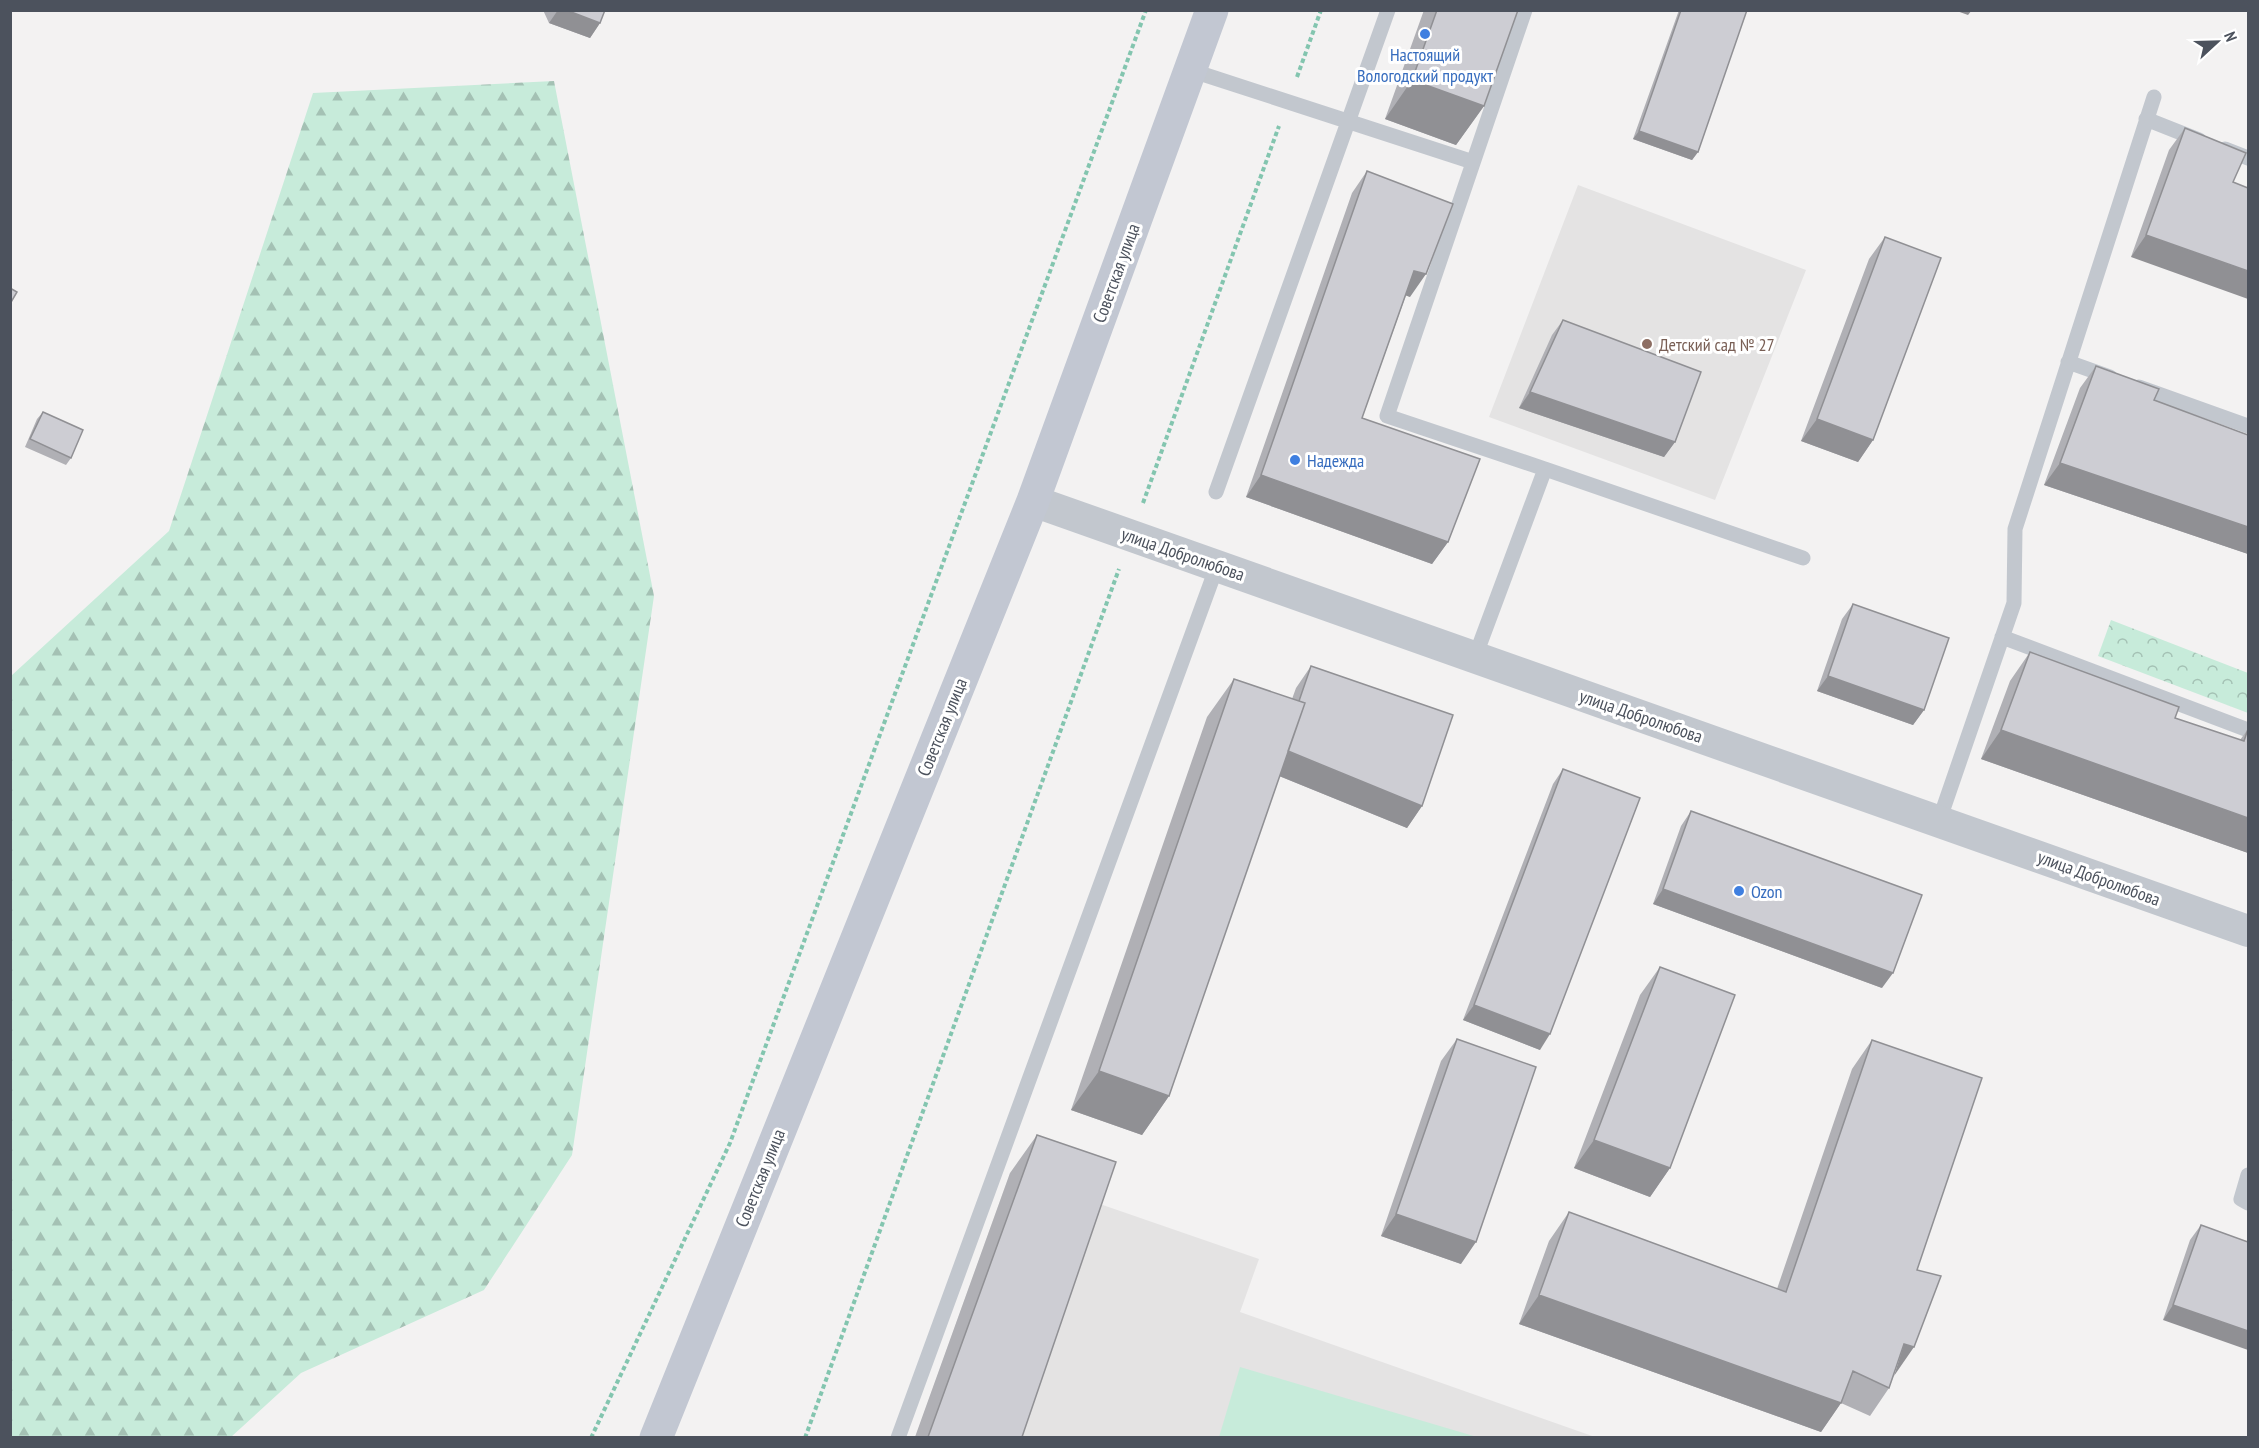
<svg xmlns="http://www.w3.org/2000/svg" width="2259" height="1448" font-family="'PT Sans Narrow',sans-serif">
<defs>
<pattern id="forest-firs" width="22" height="20" patternUnits="userSpaceOnUse" patternTransform="scale(1.5)"><rect width="22" height="20" fill="#c7ebda"/><path d="M5 1l3.5 6h-7zM16 11l3.5 6h-7z" fill="#a4c1b4"/></pattern>
<pattern id="park-crowns" width="20" height="18" patternUnits="userSpaceOnUse" patternTransform="scale(1.5)"><rect width="20" height="18" fill="#c7ebda"/><path d="M2 6a3 3 0 1 1 6 0M12 15a3 3 0 1 1 6 0" fill="none" stroke="#a4c1b4"/></pattern>
</defs>
<rect width="100%" height="100%" fill="#f3f2f2"/>
<!-- education -->
<path fill="#e4e3e3" d="M1578,185l228,85 -91,230 -226,-83z
M1010,1173l249,86 -19,53 355,125 -680,1z"/>
<!-- forest -->
<path fill="url(#forest-firs)" d="M554,81l100,515 -82,559 -88,135 -183,83 -70,64h-220v-761l158,-145 144,-438z"/>
<!-- park -->
<path fill="url(#park-crowns)" d="M2111,620l137,53v40l-150,-57z"/>
<!-- pitch -->
<path fill="#c7ebda" d="M1240,1367l237,70h-258z"/>
<g fill="none" stroke-linecap="round" stroke-linejoin="round">
<!-- path -->
<path stroke="#83c5af" stroke-width="4" stroke-dasharray="4.5 3" stroke-linecap="butt" d="M1297,77l24,-67
M1143,503l136,-377
M591,1438l139,-295 416,-1133
M805,1438l314,-869"/>
<!-- service -->
<path stroke="#c2c7ce" stroke-width="15" d="M1190,70l283,92
M2146,119l53,21
M2225,149l23,9
M2068,362l42,15
M2139,387l109,39
M1545,469l258,89
M1216,492l172,-482
M2002,637l246,93
M1475,657l70,-188 -158,-53 138,-406
M1939,821l75,-218 1,-74 139,-432
M2248,1175l-7,24 7,4
M898,1438l319,-872"/>
<!-- minor -->
<path stroke="#c2c7ce" stroke-width="32" d="M1033,501l1215,430"/>
<!-- secondary -->
<path stroke="#c2c7d2" stroke-width="33" d="M656,1438l377,-937 179,-491"/>
</g>
<!-- wall -->
<path fill="#b0b0b5" d="M543,10h62l-5,13 -10,15 -41,-15z
M1424,10h94l-34,96 -28,39 -71,-26z
M1679,10h68l-49,142 -6,8 -59,-21z
M2185,128l48,54 -102,75 38,-107z
M1367,171l43,126 -4,-2 -44,123 86,124 -16,22 -186,-67 106,-304z
M1885,237l-12,203 -15,22 -57,-21 68,-182z
M1563,320l112,122 -11,15 -145,-49 33,-73z
M2096,366l58,34 94,35v119l-204,-69 36,-97z
M43,412l28,46 -5,7 -41,-18 12,-28z
M1853,604l71,106 -11,15 -96,-34 25,-72z
M2030,652l145,66 65,22 8,-11v124l-267,-94 29,-78z
M1311,666l111,140 -15,22 -128,-52 -110,320 -27,39 -71,-25 136,-393 27,-38 58,20 4,-11z
M1563,769l-23,281 -77,-30 90,-236z
M1691,811l191,177 -229,-84 28,-78z
M1660,967l10,201 -20,29 -76,-29 66,-173z
M1457,1039l4,225 -80,-28 60,-175z
M1872,1040l45,230 -23,105 -5,13 -19,28 -29,-13 -20,29 -302,-108 30,-83 20,-29 208,77 75,-220z
M1037,1135l-15,302h-107l95,-264z
M2201,1225l47,17 -85,78 27,-80z"/>
<!-- shaded-wall -->
<path fill="#909094" d="M558,10h8l34,13 -10,15 -41,-15z
M1954,10h18l-4,5z
M1412,80l72,26 -28,39 -71,-26z
M1639,131l59,21 -6,8 -59,-21z
M2146,235l102,36v28l-117,-42z
M1414,271l12,3 -16,23 -11,-4z
M1530,392l145,50 -11,15 -145,-49z
M1817,419l56,21 -15,22 -57,-21z
M2060,463l188,64v27l-204,-69z
M1261,475l187,67 -16,22 -186,-67z
M1828,676l96,34 -11,15 -96,-34z
M2001,730l247,88v35l-267,-94z
M1282,749l140,57 -15,22 -140,-57z
M1663,889l230,84 -11,15 -229,-84z
M1474,1005l76,29 -10,16 -77,-30z
M1099,1071l70,25 -27,39 -71,-25z
M1594,1140l76,28 -20,29 -76,-29z
M1396,1214l80,28 -15,22 -80,-28z
M1539,1295l302,108 -20,29 -302,-108z
M2173,1305l75,26v19l-85,-30z
M1904,1344l10,3 -20,29z"/>
<!-- building -->
<path fill="#cdcdd3" stroke="#909094" stroke-width="1.5" d="M566,10h39l-5,13z
M1437,10h81l-34,96 -72,-26z
M1681,10h66l-49,142 -59,-21z
M2185,128l61,25 -13,29 15,6v83l-102,-36z
M1367,171l86,33 -27,70 -12,-3 -52,147 118,41 -32,83 -187,-67z
M1885,237l56,21 -68,182 -56,-21z
M10,288l7,4 -7,12z
M1563,320l138,52 -26,70 -145,-50z
M2096,366l63,23 -5,11 94,35v92l-188,-64z
M43,412l40,18 -12,28 -41,-19z
M1853,604l96,34 -25,72 -96,-34z
M2030,652l149,55 -4,11 69,23 4,-12v89l-247,-88z
M1311,666l142,49 -31,91 -134,-55 17,-48 -6,-2z
M1234,679l71,24 -136,393 -70,-25z
M1563,769l77,29 -90,236 -76,-29z
M1691,811l231,84 -29,78 -230,-84z
M1660,967l75,28 -65,173 -76,-28z
M1457,1039l79,28 -60,175 -80,-28z
M1872,1040l110,38 -65,192 24,6 -27,71 -10,-3 -15,44 -36,-17 -12,32 -302,-108 30,-83 217,80z
M1037,1135l79,27 -94,275h-94z
M2201,1225l47,17v89l-75,-26z"/>
<!-- markers -->
<g fill="#3f7fe0" stroke="#fff" stroke-width="2">
<circle cx="1425" cy="34" r="6"/>
<circle cx="1295" cy="460" r="6"/>
<circle cx="1739" cy="891" r="6"/>
</g>
<circle fill="#8d6e63" stroke="#fff" stroke-width="2" cx="1647" cy="344" r="6"/>
<g text-anchor="middle" dominant-baseline="central" stroke-width="6" stroke-linejoin="round" paint-order="stroke">
<!-- shop labels -->
<g font-size="18" fill="#366cbe" stroke="#fff" text-anchor="start">
<text x="1425" y="54" text-anchor="middle">Настоящий<tspan x="1425" dy="21">Вологодский продукт</tspan></text>
<text x="1307" y="460">Надежда</text>
<text x="1751" y="891">Ozon</text>
</g>
<!-- street labels -->
<g font-size="18" fill="#4c525d" stroke="#fff">
<text transform="translate(1116 273) rotate(-70)">Советская улица</text>
<text transform="translate(1183 554) rotate(19)">улица Добролюбова</text>
<text transform="translate(1641 716) rotate(19)">улица Добролюбова</text>
<text transform="translate(942 727) rotate(-68)">Советская улица</text>
<text transform="translate(2099 878) rotate(20)">улица Добролюбова</text>
<text transform="translate(760 1178) rotate(-68)">Советская улица</text>
</g>
<!-- education labels -->
<g font-size="18" fill="#785e54" stroke="#fff" text-anchor="start">
<text x="1659" y="344">Детский сад № 27</text>
</g>
</g>
<!-- border -->
<rect width="2259" height="1448" fill="none" stroke="#4c525d" stroke-width="24"/>
<!-- north arrow -->
<g transform="translate(2217 42) rotate(68)" stroke="#ffffff" stroke-width="4.5" paint-order="stroke">
<path d="M0-4.5L10 22L0 15L-10 22Z" fill="#4c525d"/>
<text y="-9" font-size="16" font-weight="bold" text-anchor="middle" fill="#4c525d">N</text>
</g>
</svg>
